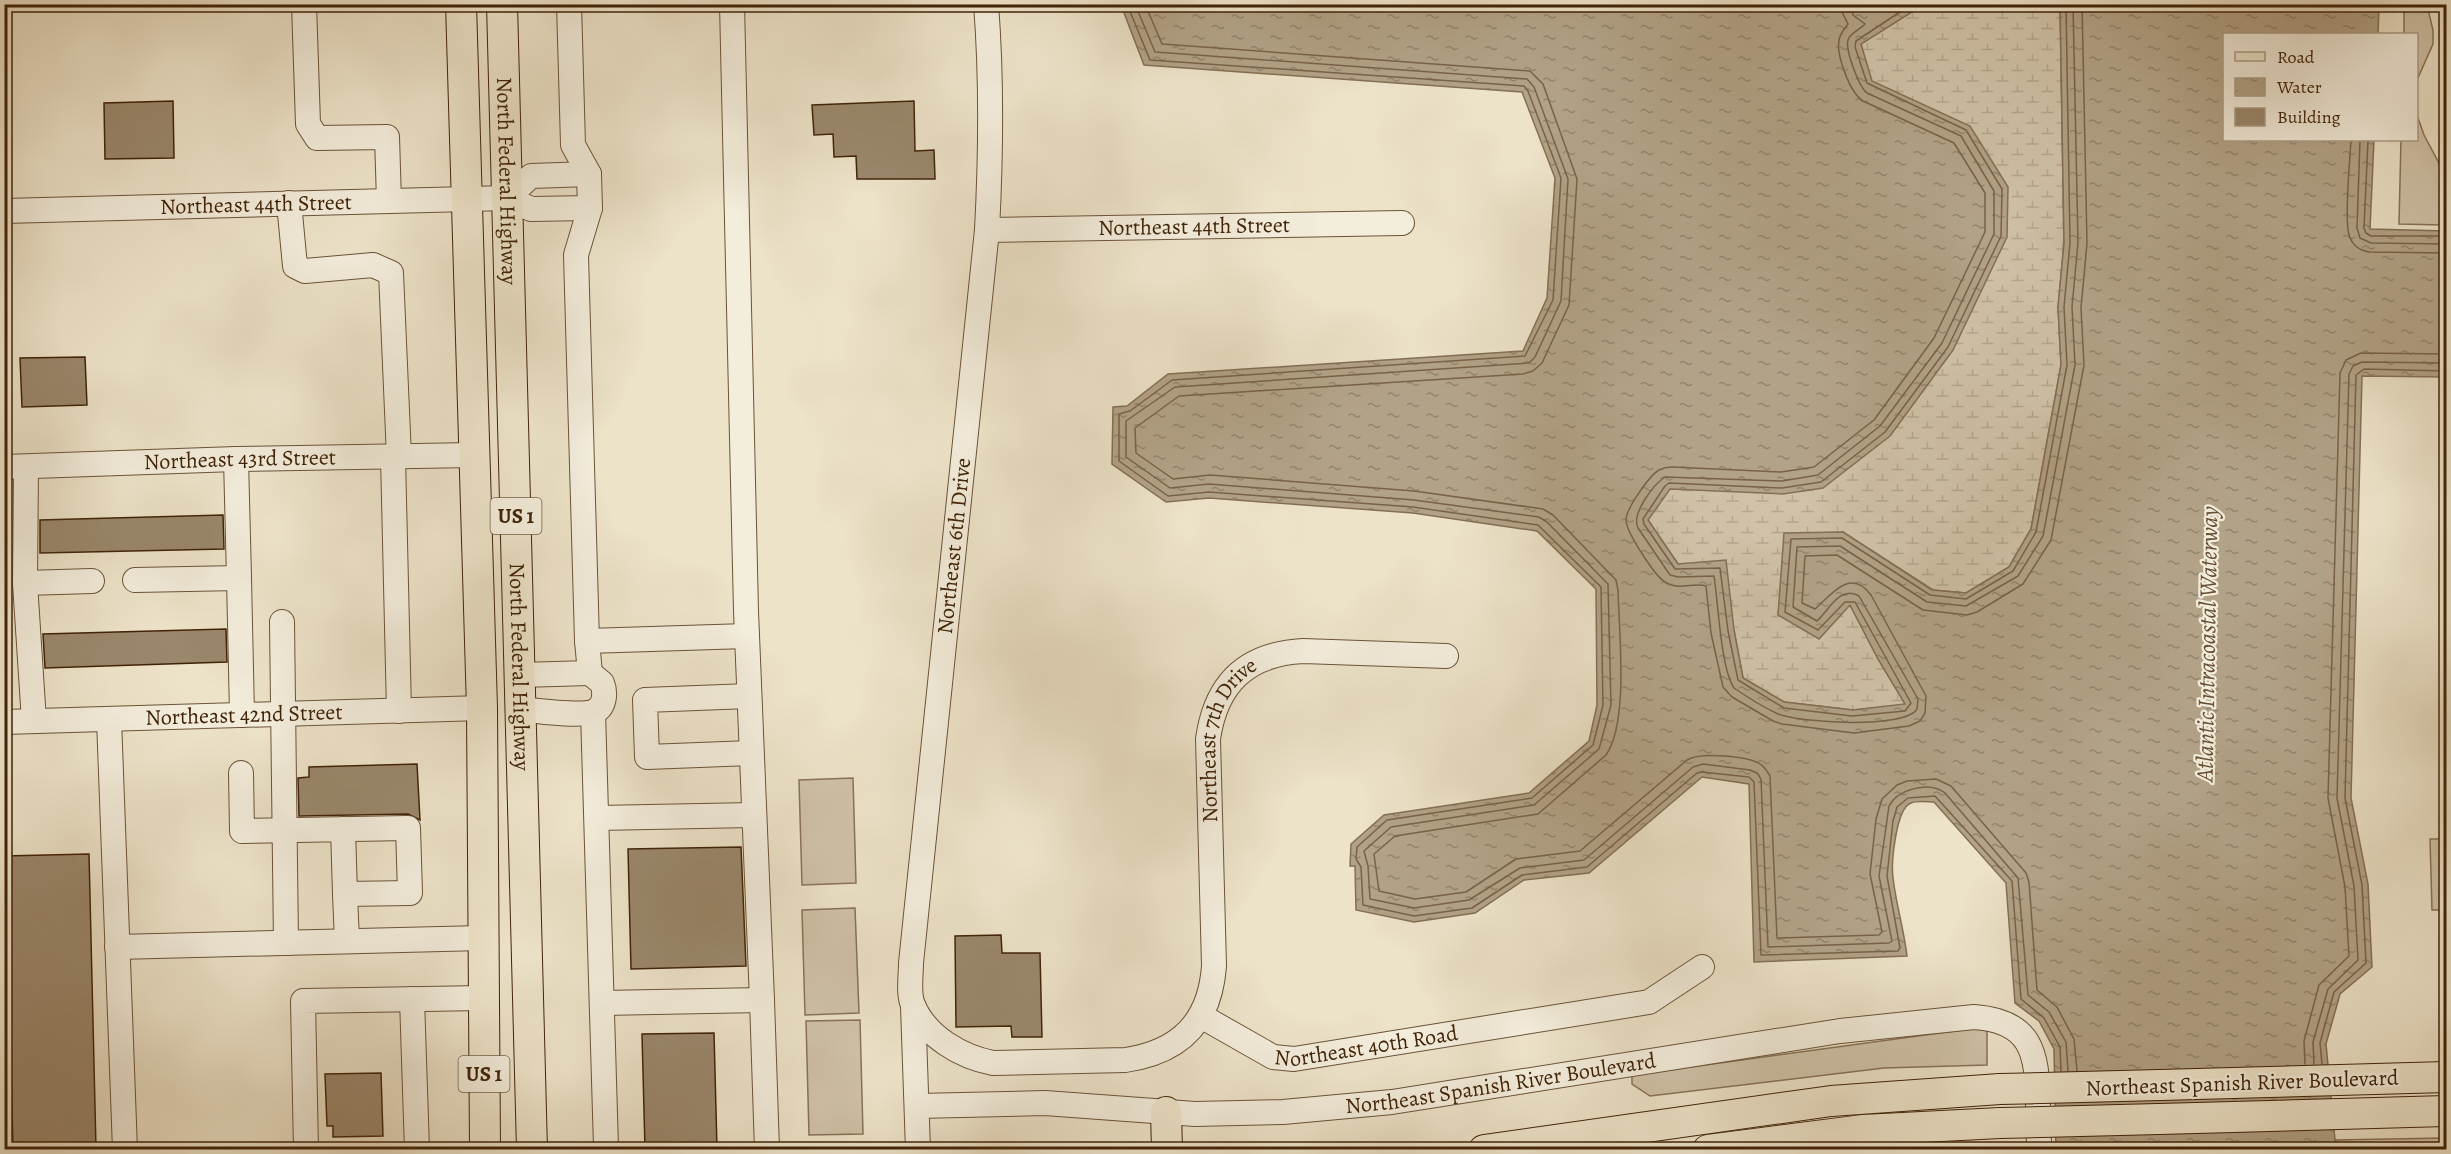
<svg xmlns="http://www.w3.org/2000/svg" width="2451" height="1154" font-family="Alegreya,serif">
<defs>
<pattern id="forest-firs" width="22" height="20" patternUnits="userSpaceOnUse" patternTransform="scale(1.5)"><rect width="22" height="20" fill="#d0c2a8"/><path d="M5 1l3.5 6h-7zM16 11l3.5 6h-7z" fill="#b4a68f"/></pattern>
<pattern id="wetland-marsh" width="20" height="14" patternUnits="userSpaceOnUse" patternTransform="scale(1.5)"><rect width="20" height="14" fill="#d0c2a8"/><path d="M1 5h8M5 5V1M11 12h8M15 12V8" fill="none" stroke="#b4a68f"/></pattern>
<pattern id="park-dots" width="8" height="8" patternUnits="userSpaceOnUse" patternTransform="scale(1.5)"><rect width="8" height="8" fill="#d0c2a8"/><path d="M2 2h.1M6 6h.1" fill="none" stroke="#b4a68f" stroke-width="1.8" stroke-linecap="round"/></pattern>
<pattern id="water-ripples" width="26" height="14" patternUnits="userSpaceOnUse" patternTransform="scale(1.5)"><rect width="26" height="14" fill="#b2a287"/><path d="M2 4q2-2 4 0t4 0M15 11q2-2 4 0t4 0" fill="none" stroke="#92846c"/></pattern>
</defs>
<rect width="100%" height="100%" fill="#ede3c9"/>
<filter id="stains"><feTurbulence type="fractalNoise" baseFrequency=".00333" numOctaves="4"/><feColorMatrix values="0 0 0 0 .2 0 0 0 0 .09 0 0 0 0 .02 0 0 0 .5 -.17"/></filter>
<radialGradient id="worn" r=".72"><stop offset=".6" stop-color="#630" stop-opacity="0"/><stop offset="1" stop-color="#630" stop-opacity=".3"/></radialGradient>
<!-- grass -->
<path fill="#d0c2a8" stroke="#887258" stroke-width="1.5" d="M2404,5h23l6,25v14l-16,36 -1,-46h-12z
M2417,115l7,20 16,30 3,60 -44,-1 2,-84h15z
M853,778l3,105 -54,2 -3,-105z
M2430,839h16v71h-14z
M855,908l4,105 -54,2 -3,-105z
M860,1020l3,114 -54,1 -3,-114z
M1977,1028l10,2v35l-103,3 -234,28 -18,-12v-9z"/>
<!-- forest -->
<path fill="url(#forest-firs)" stroke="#887258" stroke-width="1.5" d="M1999,1144l-1,5h-117l30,-3z"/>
<!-- wetland -->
<path fill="url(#wetland-marsh)" stroke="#887258" stroke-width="1.5" d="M1598,5h462l4,238 -6,64 3,58 -30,164 -22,38 -43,26 -33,-3 -90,-58 7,73 28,54 28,46 -53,5 -69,-8 -41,-24 -9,-48 -56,-66 -30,-44z"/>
<!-- park -->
<path fill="url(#park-dots)" stroke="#887258" stroke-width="1.5" d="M2446,1138v11h-105l-6,-9z"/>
<!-- water -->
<path fill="url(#water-ripples)" stroke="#846f54" stroke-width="1.5" d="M1858,4l17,8 13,-7h35l-62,39 11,37 98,45 38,61 -1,50 -54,113 -63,86 -67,52 -40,6 -113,-5 -22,31 30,44 48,-4 8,70 9,48 41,24 69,8 52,-6 -27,-45 -28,-54 -31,34 -41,-24 6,-82 59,-1 89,58 34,3 43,-26 22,-38 30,-164 -3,-58 6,-64 -4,-238h319l-1,29h-154v106h150l-4,89 76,2v146l-84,-1 -11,422 17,86 4,83 -32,27 -14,50 9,96 6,9h-285l-2,-100 -15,-28 -24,-18 -9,-120 -72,-81c-6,0 -17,-2 -23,1 -15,5 -20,60 -18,75 3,26 11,52 14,78l-153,6 -5,-178 -47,-7 -113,96 -65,7 -49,33 -61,9 -58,-12 -1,-44h-5l1,-22 33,-29 145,-22 60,-52 8,-36 -1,-116 -59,-58 -124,-18 -204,-15 -43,4 -54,-38 1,-57 14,-1 41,-32 355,-23 24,-53 8,-120 -33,-86 -378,-27 -23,-60z"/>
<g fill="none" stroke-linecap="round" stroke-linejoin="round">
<!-- shore -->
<path stroke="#796247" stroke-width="1.5" d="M1127,4l23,56 374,26 4,5 33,87 -8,122 -28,56 -353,24 -42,31 -11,3v47l49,35 41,-4 204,15 125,18 63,62 2,118 -10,40 -61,53 -145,22 -30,27 -1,12 5,8 2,38 51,11 58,-8 50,-33 65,-8 110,-94 5,-1 47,5 5,5 7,173 137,-4 2,-3 -13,-72 6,-55 4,-14 11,-9 27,-2 77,85 9,118 23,19 16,29 1,24
M1135,4l20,48 372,27 7,8 34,92 -7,122 -26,56 -6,6 -354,24 -49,34v36l44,31 39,-4 205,16 125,17 8,5 61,62 3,121 -12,44 -65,56 -143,22 -27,24 4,15 2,33 44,9 55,-8 51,-32 64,-8 109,-93 10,-3 47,6 7,3 4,6 7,168 121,-4 3,-2 -13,-65 10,-70c9,-17 40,-25 56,-13l73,85 10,117 21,17 17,30 2,29
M1145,4l17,40 368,27 13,13 34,95 -8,126 -27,58 -9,8 -10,3 -344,22 -44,32 1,25 37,26 37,-4 204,16 129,18 10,6 63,65 2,10c1,41 11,132 -12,165l-68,59 -143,22 -21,18 5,37 36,8 51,-7 50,-33 64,-8 107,-91c13,-8 61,-4 73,4 5,3 7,7 10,12l7,162 102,-3 3,-3 -12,-58 6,-55 6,-20 15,-14 10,-4 29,-2 15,7 75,87 3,9 8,108 20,17 17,32 3,32
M1842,4l1,10 5,10c-4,5 -8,10 -9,16 -3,15 11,53 24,61l91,42 31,50v39l-51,106 -60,82 -60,47 -33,5 -109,-5c-5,0 -9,1 -13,3 -10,6 -33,39 -33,50 0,12 29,56 39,62 13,9 28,0 41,4l5,47 12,54 9,10 41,24 9,3 72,9 55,-7 11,-5 5,-8 1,-17 -55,-101c-21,-28 -40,0 -56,14l-13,-6 3,-47 32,-1 86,55 44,5 10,-3 46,-28 28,-44 33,-175 -3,-57 6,-65 -5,-239
M1851,4l2,11 12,9c-5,6 -14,8 -17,16 -3,10 11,47 19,53l94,43 33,55v43l-52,109 -62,83 -62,49 -36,6 -117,-4c-12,8 -34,37 -27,51l32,47 8,2 36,-1c4,25 7,94 20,112 13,9 29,19 44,26 21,9 127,15 139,-5l1,-10 -59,-103c-19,-11 -30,14 -42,25l-24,-14 4,-60 43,-1 87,56 39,4 52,-30 25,-40 32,-171 -3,-58 6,-64 -5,-239
M1912,4l-56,37 -1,6 12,36 99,47 36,59 -1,47 -53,111 -63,85 -64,50 -39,6 -113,-5 -4,3 -22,33 1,5 31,45 45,-1 8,63 10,49 46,28 68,8 53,-5 6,-8 -56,-101h-10l-27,28 -33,-18 6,-73 51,-1 88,57 36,4 47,-28 23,-39 31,-167 -3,-58 6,-64 -4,-239
M2351,140c-1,20 -7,79 -2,95 3,10 11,16 21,17l76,1
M2360,140l-3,88 3,10 11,5 75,1
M2368,140l-4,88 2,5 5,3h75
M2305,1064l-1,-23 15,-56 30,-29 -4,-69 -17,-89 12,-425 6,-13 15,-7 85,1
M2314,1064l-1,-22 15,-53 30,-29 -4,-74 -17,-88 12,-424 4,-8 9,-4 84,1
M2322,1064l-2,-21 14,-51 32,-29 -4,-78 -17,-87 11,-423 8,-6 82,2"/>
</g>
<!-- building -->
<path fill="#9a876c" stroke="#402307" stroke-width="1.5" d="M173,101l1,57 -69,1 -1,-56z
M914,101l1,50 19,-1 1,29h-78l-1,-23 -22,1 -1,-23 -19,1 -2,-30z
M85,357l2,48 -65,2 -2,-49z
M223,515l1,34 -184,4v-33z
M226,629l1,33 -182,6 -2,-34z
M417,764l3,56 -12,-6 -109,2 -1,-38 11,-1v-10z
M741,847l5,119 -115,3 -3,-120z
M89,854l7,295h-83l-2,-87h-7v-206z
M1001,935l1,18h38l2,84h-30l-1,-11 -55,1 -1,-91z
M714,1033l3,116h-72l-3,-115z
M381,1073l2,63 -50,1v-11h-6l-2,-52z"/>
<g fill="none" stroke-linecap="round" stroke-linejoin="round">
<!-- minor casing -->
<g stroke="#6b5338" stroke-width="26">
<g id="minor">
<path d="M304,4l4,120 9,14 70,-1 2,64"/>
<path d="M732,4l14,607 16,389"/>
<path id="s1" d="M986,4c6,76 5,150 1,226l-76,733c0,12 -3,31 2,42 13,32 49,52 80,58l132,-3c55,-8 85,-38 89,-94l-6,-227c8,-56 39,-85 95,-88l143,5"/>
<path d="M507,198l24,-22 58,-2"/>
<path d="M289,203l6,63 10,5 68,-6 18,8 8,184"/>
<path id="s2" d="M4,211l503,-13 24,11 59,-1"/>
<path id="s3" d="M987,230l415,-7"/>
<path d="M393,457l6,254"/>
<path d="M236,459l3,119"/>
<path id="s4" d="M4,467l232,-8 238,-4"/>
<path d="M26,467l-1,116 67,-2"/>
<path d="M135,580l104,-2 3,137"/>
<path d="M25,583l9,138"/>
<path d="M282,622l4,321"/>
<path d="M587,641l160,-5"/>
<path d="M520,675l70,-2"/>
<path d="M749,696l-104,4 2,57 104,-4"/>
<path d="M521,709c15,2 59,7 72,3 12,-4 13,-19 9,-29l-12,-10 -3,-32 -11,-386 14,-47 -1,-34 -16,-29 -4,-141"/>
<path d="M593,712l13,435"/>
<path d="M109,719l16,431"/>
<path id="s5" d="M4,722l478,-14"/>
<path d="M241,773l1,58 166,-3 2,65 -65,1 -2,-65"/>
<path d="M597,818l156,-3"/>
<path d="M345,894l2,47"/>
<path d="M117,947l365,-9"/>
<path d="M412,999l5,151"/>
<path d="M602,1003l160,-3 5,150"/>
<path d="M913,1006l5,144"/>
<path id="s6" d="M1201,1016l72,41 21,2 355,-57 53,-35"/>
<path id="s7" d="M917,1106l128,-3 150,11 88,-2 109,-10 448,-71 134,-14c58,4 63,36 64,85 0,16 1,32 1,48"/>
<path d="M306,1150l-3,-149 180,-3"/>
</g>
</g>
<!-- major casing -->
<g stroke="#402307" stroke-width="32">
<g id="major">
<path d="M461,4l21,704 3,442"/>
<path id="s8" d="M502,4l30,1146"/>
<path d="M2160,1085l286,-8"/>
<path d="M1166,1112l1,38"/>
<path d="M2159,1119l287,-8"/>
<path d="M1484,1150l347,-49 169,-12"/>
<path d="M1708,1150l155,-20 137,-7"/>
</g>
</g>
<!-- minor -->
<use href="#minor" stroke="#f3eddc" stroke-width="24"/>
<!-- major -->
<use href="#major" stroke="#ede3c9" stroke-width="30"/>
<!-- major-bridge casing -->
<g stroke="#402307" stroke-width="32" stroke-linecap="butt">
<path id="major-bridge" d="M2000,1089l160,-4
M2000,1123l159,-4"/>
</g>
<!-- major-bridge -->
<use href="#major-bridge" stroke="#ede3c9" stroke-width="30"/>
</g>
<g text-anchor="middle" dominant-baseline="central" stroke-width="4.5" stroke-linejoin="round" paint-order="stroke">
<!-- shield labels -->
<g fill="#f3eddc" stroke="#766047" stroke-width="1.5">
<rect x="490.5" y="498" width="51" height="36" rx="4.5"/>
<rect x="458.5" y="1056" width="51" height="36" rx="4.5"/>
</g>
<g font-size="21" font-weight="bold" fill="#402307">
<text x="516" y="516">US 1</text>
<text x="484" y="1074">US 1</text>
</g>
<!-- street labels -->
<g font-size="22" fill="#402307" stroke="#f3eddc">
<text stroke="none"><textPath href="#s8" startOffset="177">North Federal Highway</textPath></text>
<text stroke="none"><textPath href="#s2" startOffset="252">Northeast 44th Street</textPath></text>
<text stroke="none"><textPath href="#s3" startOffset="207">Northeast 44th Street</textPath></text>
<text stroke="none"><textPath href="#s4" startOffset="236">Northeast 43rd Street</textPath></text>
<text transform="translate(954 546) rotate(-84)">Northeast 6th Drive</text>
<text stroke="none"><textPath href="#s8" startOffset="663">North Federal Highway</textPath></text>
<text stroke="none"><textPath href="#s5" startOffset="240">Northeast 42nd Street</textPath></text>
<text stroke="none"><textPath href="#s1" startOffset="1614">Northeast 7th Drive</textPath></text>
<text stroke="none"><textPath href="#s6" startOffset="177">Northeast 40th Road</textPath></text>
<text stroke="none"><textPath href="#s7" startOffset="586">Northeast Spanish River Boulevard</textPath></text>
<text transform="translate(2242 1083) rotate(-2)">Northeast Spanish River Boulevard</text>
</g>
<!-- water labels -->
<g font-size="24" font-style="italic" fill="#684f34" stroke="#f3eddc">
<text transform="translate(2207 644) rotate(-89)">Atlantic Intracoastal Waterway</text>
</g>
</g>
<!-- margin -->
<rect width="2451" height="1154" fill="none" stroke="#ede3c9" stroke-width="24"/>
<rect x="6" y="6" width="2439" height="1142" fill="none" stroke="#402307" stroke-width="3"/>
<rect x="12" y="12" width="2427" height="1130" fill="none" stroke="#402307" stroke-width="1.5"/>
<!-- legend -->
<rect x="2223" y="33" width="195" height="108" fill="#f3eddc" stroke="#ab9c87" stroke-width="1.5"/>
<rect x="2235" y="52" width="30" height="9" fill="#ede3c9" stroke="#ab9c87" stroke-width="1.5"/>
<text x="2277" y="63" font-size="18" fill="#402307">Road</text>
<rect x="2235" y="78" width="30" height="18" fill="url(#water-ripples)" stroke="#ab9c87" stroke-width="1.5"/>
<text x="2277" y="93" font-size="18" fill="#402307">Water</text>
<rect x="2235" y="108" width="30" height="18" fill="#9a876c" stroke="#ab9c87" stroke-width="1.5"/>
<text x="2277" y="123" font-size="18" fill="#402307">Building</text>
<rect width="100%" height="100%" filter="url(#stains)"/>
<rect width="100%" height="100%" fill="url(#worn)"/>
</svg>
